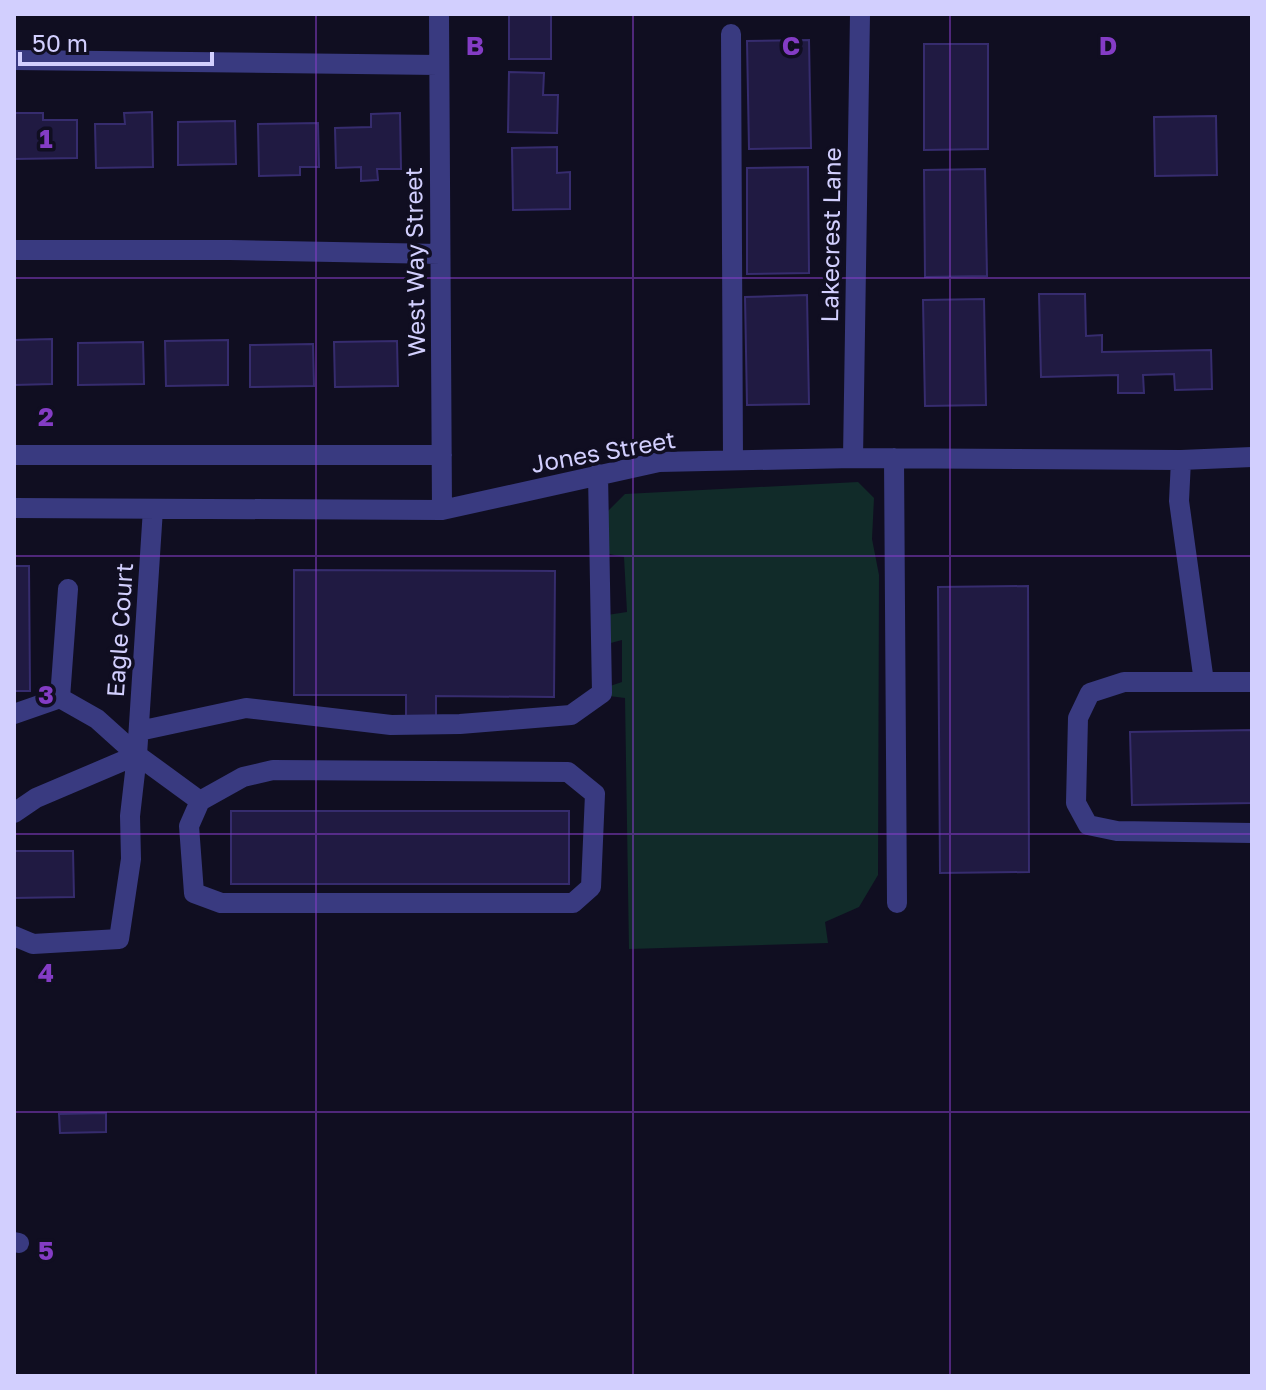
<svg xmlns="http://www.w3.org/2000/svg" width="1266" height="1390" font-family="'Golos Text',sans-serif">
<rect width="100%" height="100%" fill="#100e21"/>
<!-- green -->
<path fill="#112b29" d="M858,482l16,16 -2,41 7,36 -1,300 -19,32 -34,15 3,21 -199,6 -4,-251 -16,-2 -2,-9 15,-5v-42l-15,4v-29l20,-3 -3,-55 -15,-3 -2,-42 18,-18z"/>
<!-- building -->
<path fill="#201a42" stroke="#362c6e" stroke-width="2" d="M509,14h42v45h-42z
M809,40l2,108 -62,1 -2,-108z
M924,44h64v105l-64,1z
M509,72l35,1 -1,22h15l-1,38 -49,-1z
M152,112l1,55 -57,1 -1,-44h30l-1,-11z
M14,113h29v7h34v38l-63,1z
M400,113l1,56h-24l1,11 -17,1v-14l-25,1 -1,-40 36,-1v-13z
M1216,116l1,59 -62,1 -1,-59z
M235,121l1,43 -58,1v-43z
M318,123l1,44h-19v8l-41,1 -1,-52z
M557,147v26l13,-1v37l-57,1 -1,-62z
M808,167l1,106 -62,1v-106z
M985,169l2,107 -62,1 -1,-107z
M1039,294h46l1,42 16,-1v17l109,-2 1,39 -37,1 -1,-16 -31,1 1,18h-26v-18l-77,2z
M807,295l2,109 -62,1 -2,-108z
M984,299l2,106 -61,1 -2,-106z
M52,339v45l-38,1v-45z
M228,340v45l-62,1 -1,-45z
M397,341l1,45 -63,1 -1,-45z
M143,342l1,42 -66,1v-42z
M313,344l1,42 -64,1v-42z
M14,566h15l1,125h-16z
M294,570l261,1 -1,126 -118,-1v26h-30v-27h-112z
M1028,586l1,286 -89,1 -2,-286z
M1252,730v73l-120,2 -2,-73z
M231,811h338v73h-338z
M14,851h59l1,46 -60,1z
M106,1113v19l-46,1 -1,-19z"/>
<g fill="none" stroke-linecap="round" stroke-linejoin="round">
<!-- minor -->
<path stroke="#393a80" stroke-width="20" d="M439,14l3,496
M731,34l2,426
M14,60l424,5
M14,250h216l210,4
M14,455h428
M853,458l7,-444
M894,458l3,445
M1181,460l-2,41 25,181
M14,508l428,2 217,-48 194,-4 328,2 71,-3
M1252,682h-128l-34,11 -12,25 -2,85 12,22 29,6 135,2
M60,698l37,21 40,36 63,46 43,-24 30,-7 295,2 27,22 -4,93 -18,16h-352l-27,-10 -5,-67 11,-25
M14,714l46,-16 8,-109
M139,731l107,-23 145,17 69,-1 111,-9 31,-22 -4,-219
M14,813l22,-15 101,-43
M14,936l19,8 86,-5 12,-80 -1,-43 7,-61 16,-246
M14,1242l5,1"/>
</g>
<!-- grid -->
<path fill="none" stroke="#843cc5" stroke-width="2" stroke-opacity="0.55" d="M316,14v1362M633,14v1362M950,14v1362M14,278h1238M14,556h1238M14,834h1238M14,1112h1238"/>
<g text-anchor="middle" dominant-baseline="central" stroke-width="7" stroke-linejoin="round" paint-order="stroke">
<!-- street labels -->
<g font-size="24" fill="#d2cffe" stroke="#100e21">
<text transform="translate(830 235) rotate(-89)">Lakecrest Lane</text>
<text transform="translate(414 262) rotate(-91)">West Way Street</text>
<text transform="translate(603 451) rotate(-10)">Jones Street</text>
<text transform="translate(119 630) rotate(-86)">Eagle Court</text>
</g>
</g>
<g font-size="26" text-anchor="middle" font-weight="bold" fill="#843cc5" stroke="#100e21" stroke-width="7" stroke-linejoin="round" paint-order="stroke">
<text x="475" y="55">B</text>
<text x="791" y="55">C</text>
<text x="1108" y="55">D</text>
<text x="46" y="148">1</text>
<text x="46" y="426">2</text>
<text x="46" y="704">3</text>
<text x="46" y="982">4</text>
<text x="46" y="1260">5</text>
</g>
<!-- border -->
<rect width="1266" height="1390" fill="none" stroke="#d2cffe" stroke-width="32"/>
<!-- scale -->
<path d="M20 52v12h192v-12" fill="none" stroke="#d2cffe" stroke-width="4"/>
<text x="32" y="52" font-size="24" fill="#d2cffe" stroke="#100e21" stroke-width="6" paint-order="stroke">50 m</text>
</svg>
